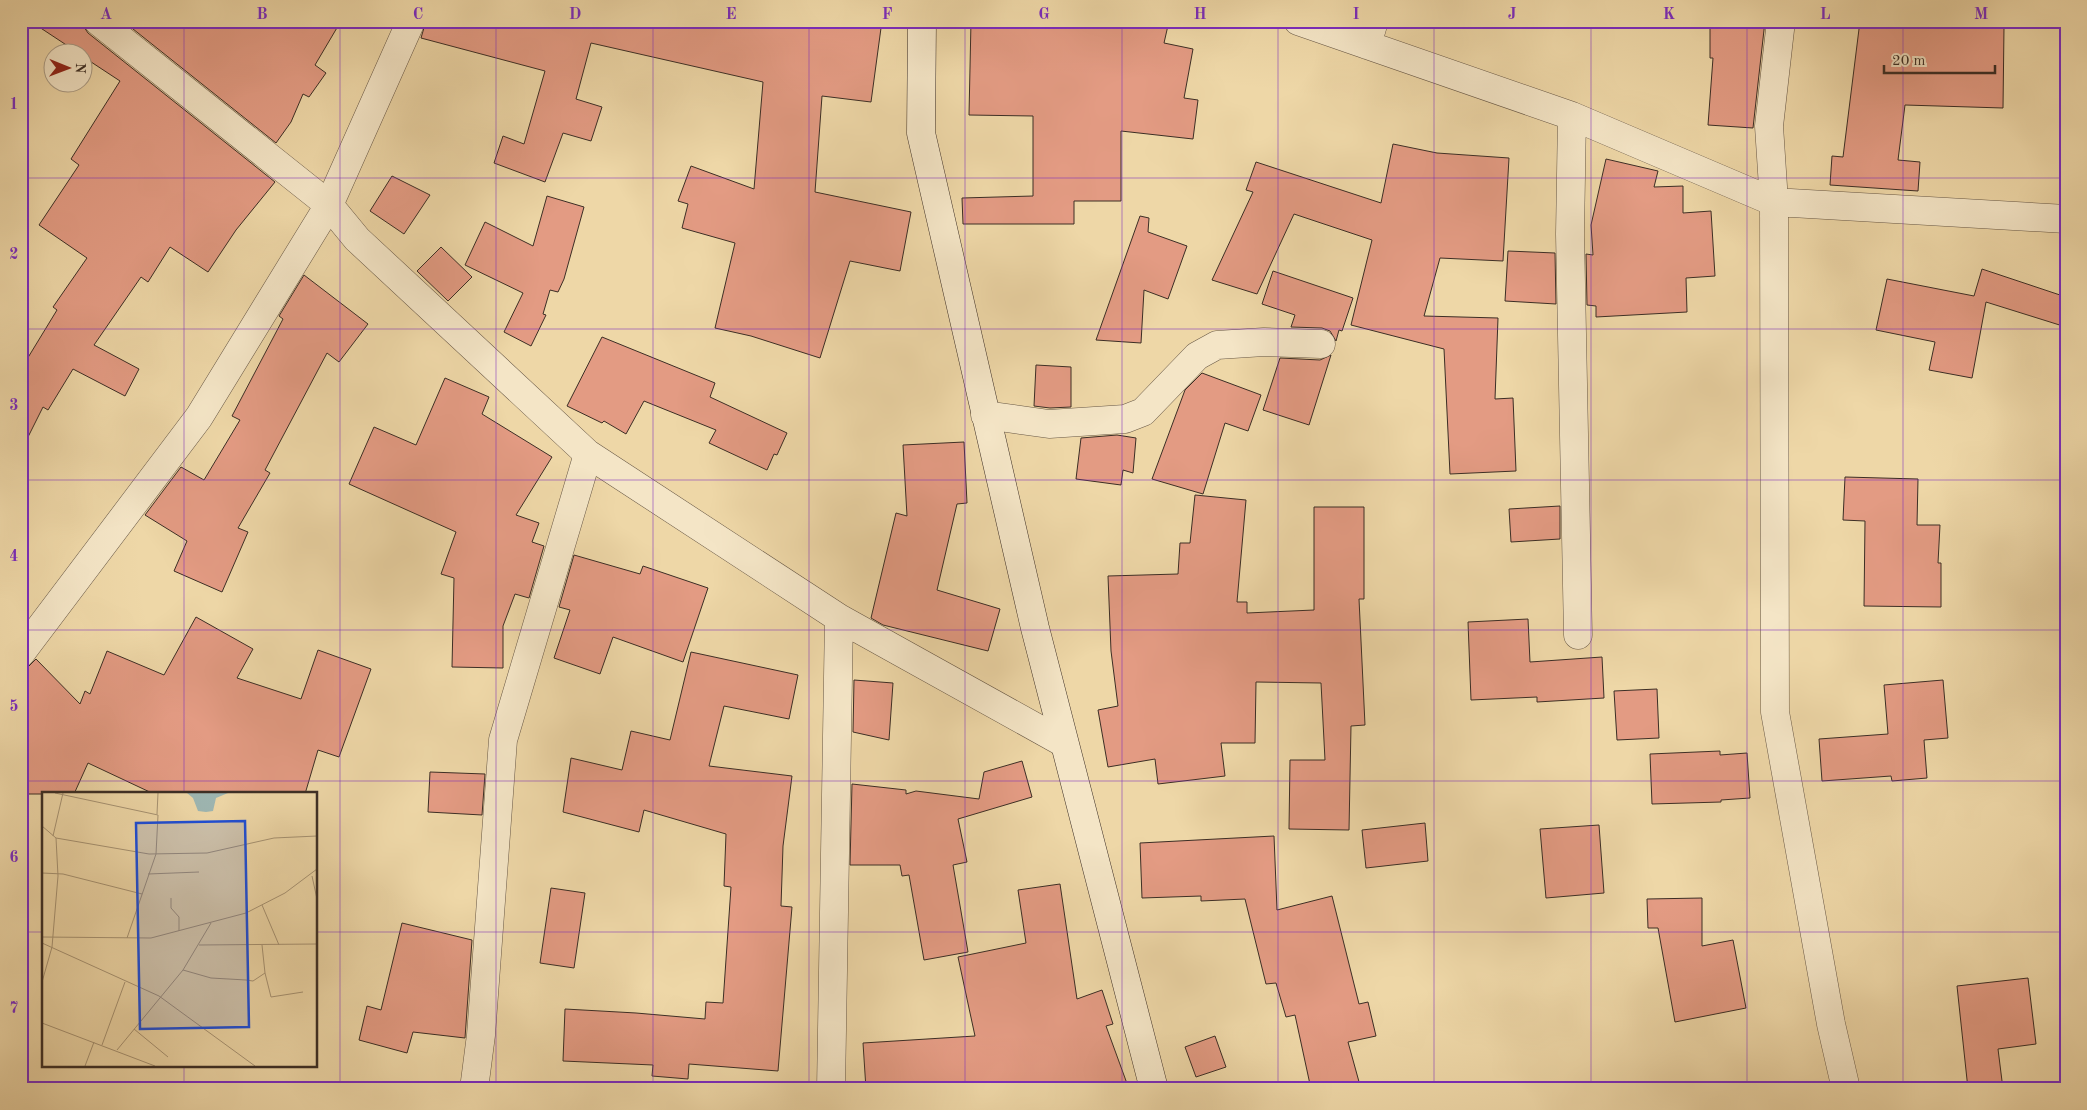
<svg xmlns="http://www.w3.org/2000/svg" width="2087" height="1110" font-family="'Old Standard TT',serif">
<rect width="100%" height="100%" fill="#eed7a7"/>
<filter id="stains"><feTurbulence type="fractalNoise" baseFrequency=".004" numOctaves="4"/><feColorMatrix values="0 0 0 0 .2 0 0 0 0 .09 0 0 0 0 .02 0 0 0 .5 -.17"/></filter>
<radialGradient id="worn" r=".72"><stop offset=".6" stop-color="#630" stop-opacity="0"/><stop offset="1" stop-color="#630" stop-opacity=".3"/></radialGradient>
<!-- building -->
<path fill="#e39b83" stroke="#3c2e25" d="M30,21h53l1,6 4,6 187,149 -39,48 -28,42 -38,-25 -22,35 -7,-5 -47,68 45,24 -14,27 -52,-27 -25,41 -5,-3 -22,44v-82l36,-59 -4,-3 34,-49 -48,-33 40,-60 -8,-6 49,-78 -38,-25v-4h-5z
M123,21h218l-26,44 11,8 -17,24 -6,-3 -12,28 -15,21z
M426,21h406l49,7 -10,74 -49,-6 -7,96 96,20 -11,59 -50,-10 -30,97 -69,-22 -36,-8 20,-85 -53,-15 6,-24 -10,-3 13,-35 63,23 9,-107 -172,-39 -15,56 26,8 -11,34 -28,-8 -18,49 -51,-19 9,-27 21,8 21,-73 -124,-33z
M971,21h198l-5,22 29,6 -9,49 14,2 -5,39 -72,-8v70h-47v23h-111l-1,-26 71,-2v-80l-64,-1z
M1710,21h55l-12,107 -45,-3 5,-67h-3z
M1860,21h98v5l46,1 -1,81 -98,-3 -7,55 22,2 -2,29 -88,-6 2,-29 11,1z
M1393,144l44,9 72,5 -6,103 -63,-3 -16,58 74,2 -3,81 18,-1 3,73 -66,3 -6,-125 -93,-24 21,-85 -78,-26 -37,80 -45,-14 41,-88 -7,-2 10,-28 125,41z
M1606,159l52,12 -4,16 29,-1v27l28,-2 4,65 -29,2 1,34 -91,5v-11l-9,-1 -1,-51 7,1 -2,-30z
M392,176l38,19 -26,39 -34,-23z
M547,196l37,11 -20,72 -6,13 -8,-2 -7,24 3,1 -15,31 -27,-14 19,-39 -58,-28 20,-43 48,24z
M1140,216l9,2 -1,14 39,14 -19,53 -24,-9 -3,53 -45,-3z
M441,247l31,30 -24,24 -31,-30z
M1508,251l47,2 1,51 -51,-3z
M1982,269l84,28v30l-80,-25 -14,76 -43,-8 6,-28 -59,-12 11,-51 87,17z
M1273,271l80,27 -11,33 -3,-1 -3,11 -6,-10 -8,-3 -31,-1 4,-12 -33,-11z
M304,275l64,49 -29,38 -12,-9 -62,117 5,3 -32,55 10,4 -26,60 -48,-21 13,-30 -42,-26 36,-48 23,13 36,-60 -8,-4 51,-97 -4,-3z
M602,337l113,46 -5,14 77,36 -10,22 -3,-1 -7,16 -58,-27 7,-13 -72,-29 -18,33 -22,-13 -2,2 -35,-17z
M1331,355l-22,70 -46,-15 17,-52 40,2z
M1036,365l35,2v40l-21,1 -16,-2z
M1202,373l59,22 -13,36 -23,-8 -22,71 -51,-15 33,-89z
M445,378l44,19 -7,17 70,43 -36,58 23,8 -7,19 12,4 -15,52 -14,-4 -12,32v42l-51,-1 2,-89 -13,-4 15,-42 -107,-48 25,-57 42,18z
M1117,435l19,3 -3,35 -10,-3 -2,15 -45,-6 5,-41z
M964,442l3,61 -10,1 -20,86 63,19 -12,42 -105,-26 -12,-7 25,-105 11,3 -4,-71z
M1845,477l73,2 -1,46h23l-2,38h3v44l-77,-1 1,-85 -22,-1z
M1195,495l51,5 -9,102h10v11l67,-3v-103h50v92h-5l6,126 -14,1 -2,104 -60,-1 1,-69h35l-4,-77 -65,-1 -1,61h-34l4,33 -67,8 -3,-25 -47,8 -10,-57 20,-4 -7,-55 -3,-75 70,-2 2,-31h10z
M1560,506v33l-49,3 -2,-33z
M574,555l66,19 3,-8 65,22 -25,74 -70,-25 -13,37 -46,-16 16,-48 -11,-3z
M196,617l57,32 -16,29 64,21 17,-49 53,19 -32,88 -21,-7 -13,44h-151l-66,-31 -14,31h-53v-126l7,-1 8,-8 44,45 5,-13 5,3 17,-43 57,24z
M1528,619l2,43 72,-5 2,41 -67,4v-5l-66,3 -3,-78z
M691,652l107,23 -9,44 -65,-13 -15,60 83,10 -9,70 -2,60 11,1 -14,164 -89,-7 -1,15 -36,-3 1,-11 -90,-4 2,-52 71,4 69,6 1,-17 17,1 8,-116 -7,-1 2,-52 -82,-24 -5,22 -76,-20 8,-54 51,12 9,-39 39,9z
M854,680l39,3 -4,57 -36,-8z
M1943,680l5,58 -24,2 3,38 -35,3 -1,-5 -69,5 -3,-42 69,-5 -4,-49z
M1657,689l2,49 -42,2 -3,-49z
M1720,751v4l27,-2 3,45 -29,2v2l-69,2 -2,-50z
M1022,761l10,36 -74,22 9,43 -14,3 15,87 -44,8 -15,-85 -7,1 -2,-11h-50l2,-81 54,6v4l10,-3 63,8 5,-27z
M430,772l55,2 -3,41 -54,-3z
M1425,823l3,38 -62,7 -4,-38z
M1599,825l5,68 -58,5 -6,-69z
M1274,836l3,74 55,-14 27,108 9,-2 8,34 -28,6 13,47h-50l-16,-74 -9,2 -10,-34 -10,1 -21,-85 -44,2v-5l-59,2 -2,-55z
M1060,884l17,115 25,-9 11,34 -7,2 23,63h-263l-3,-46 112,-7 -17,-79 68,-14 -8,-53z
M551,888l34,5 -11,75 -34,-5z
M1702,898v48l31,-6 13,68 -71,14 -17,-94h-10l-1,-29z
M402,923l70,17 -7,98 -52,-6 -6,21 -48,-13 8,-34 14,4z
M2028,978l8,66 -38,5 5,40h-35l-11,-103z
M1215,1036l11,31 -30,10 -11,-30z"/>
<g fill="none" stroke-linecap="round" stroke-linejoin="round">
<!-- street casing -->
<g stroke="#685846" stroke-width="29">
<path id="street" d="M98,21l231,184 28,34 231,215 251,164 225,125
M1298,21l274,95 202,86 292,17
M1781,21l-12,105 5,76 1,510 56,312 15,65
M1367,45l7,-24
M1572,116l-2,118 8,401
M985,415l64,9 76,-5 18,-7 54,-56 20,-11 47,-3 57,2
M21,653l178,-236 130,-212 82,-184
M474,1089l7,-54 22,-295 85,-286
M831,1089l8,-471"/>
</g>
<!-- secondary casing -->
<g stroke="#3c2e25" stroke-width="29">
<path id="secondary" d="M922,21l-1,112 114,495 119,461"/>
</g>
<!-- street -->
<use href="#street" stroke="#f4e5c6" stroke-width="28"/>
<!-- secondary -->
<use href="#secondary" stroke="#f4e5c6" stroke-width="28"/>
</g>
<!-- grid -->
<path fill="none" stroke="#7b2cbf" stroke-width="1" stroke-opacity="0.55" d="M184,21v773M340,21v1068M496,21v1068M653,21v1068M809,21v1068M965,21v1068M1122,21v1068M1278,21v1068M1434,21v1068M1591,21v1068M1747,21v1068M1903,21v1068M21,178h2045M21,329h2045M21,480h2045M21,630h2045M21,781h2045M21,932h23M316,932h1750M184,1066v23"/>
<!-- overview -->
<g transform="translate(42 792)">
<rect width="275" height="275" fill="#eed7a7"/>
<path d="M145,1h41l-12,5 -3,13 -7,1 -8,-1 -5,-13z" fill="#9eb7b3"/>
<path fill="none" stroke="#a79373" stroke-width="1" d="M13,1l103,22 -2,39 -29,84M115,22l1,-21M0,34l14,12 2,38 -6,71 -10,35M11,44l10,-43M14,46l93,16 58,-1 67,-15 43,-2M0,81l21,1 79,20M106,82l51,-2M270,84l5,23M129,106v10l8,9v14M220,113l17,40M0,145l109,1 95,-25 39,-20 32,-24M0,151l117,53 96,70M157,153l118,-1M220,153l3,28M141,178l28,8 35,2 7,1 12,-8 6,24 32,-5M0,231l113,43M92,237l34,28M60,253l23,-63M75,258l66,-80 28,-47M43,274l9,-24"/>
<path fill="#1d4ed8" fill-opacity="0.15" stroke="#1d4ed8" stroke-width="2.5" d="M203,29l4,206 -109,2 -4,-206z"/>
<rect width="275" height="275" fill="none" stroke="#3c2e25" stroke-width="2.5"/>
</g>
<!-- margin -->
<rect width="2087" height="1110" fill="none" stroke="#eed7a7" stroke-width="55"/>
<!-- north arrow -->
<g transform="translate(68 68) rotate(91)"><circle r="24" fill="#f4e5c6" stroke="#aa9c86"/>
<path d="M0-4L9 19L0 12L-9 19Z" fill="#8f2418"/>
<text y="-8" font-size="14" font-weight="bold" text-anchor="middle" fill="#3c2e25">N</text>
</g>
<!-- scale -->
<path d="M1884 65v8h111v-8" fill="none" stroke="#3c2e25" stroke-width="2.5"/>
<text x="1892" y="65" font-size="15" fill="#3c2e25" stroke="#f4e5c6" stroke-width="4" paint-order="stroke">20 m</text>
<rect x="28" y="28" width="2032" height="1054" fill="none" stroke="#7b2cbf" stroke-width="2"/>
<g font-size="16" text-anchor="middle" font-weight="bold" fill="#7b2cbf">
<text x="106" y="19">A</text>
<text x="262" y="19">B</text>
<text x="418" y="19">C</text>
<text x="575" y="19">D</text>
<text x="731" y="19">E</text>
<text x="887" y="19">F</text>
<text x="1044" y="19">G</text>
<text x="1200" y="19">H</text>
<text x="1356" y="19">I</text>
<text x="1512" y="19">J</text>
<text x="1669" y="19">K</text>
<text x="1825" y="19">L</text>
<text x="1981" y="19">M</text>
<text x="14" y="109">1</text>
<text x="14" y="259">2</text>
<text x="14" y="410">3</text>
<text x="14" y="561">4</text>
<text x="14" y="711">5</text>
<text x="14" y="862">6</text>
<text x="14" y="1013">7</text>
</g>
<rect width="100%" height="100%" filter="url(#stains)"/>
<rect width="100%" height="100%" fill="url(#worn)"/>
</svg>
